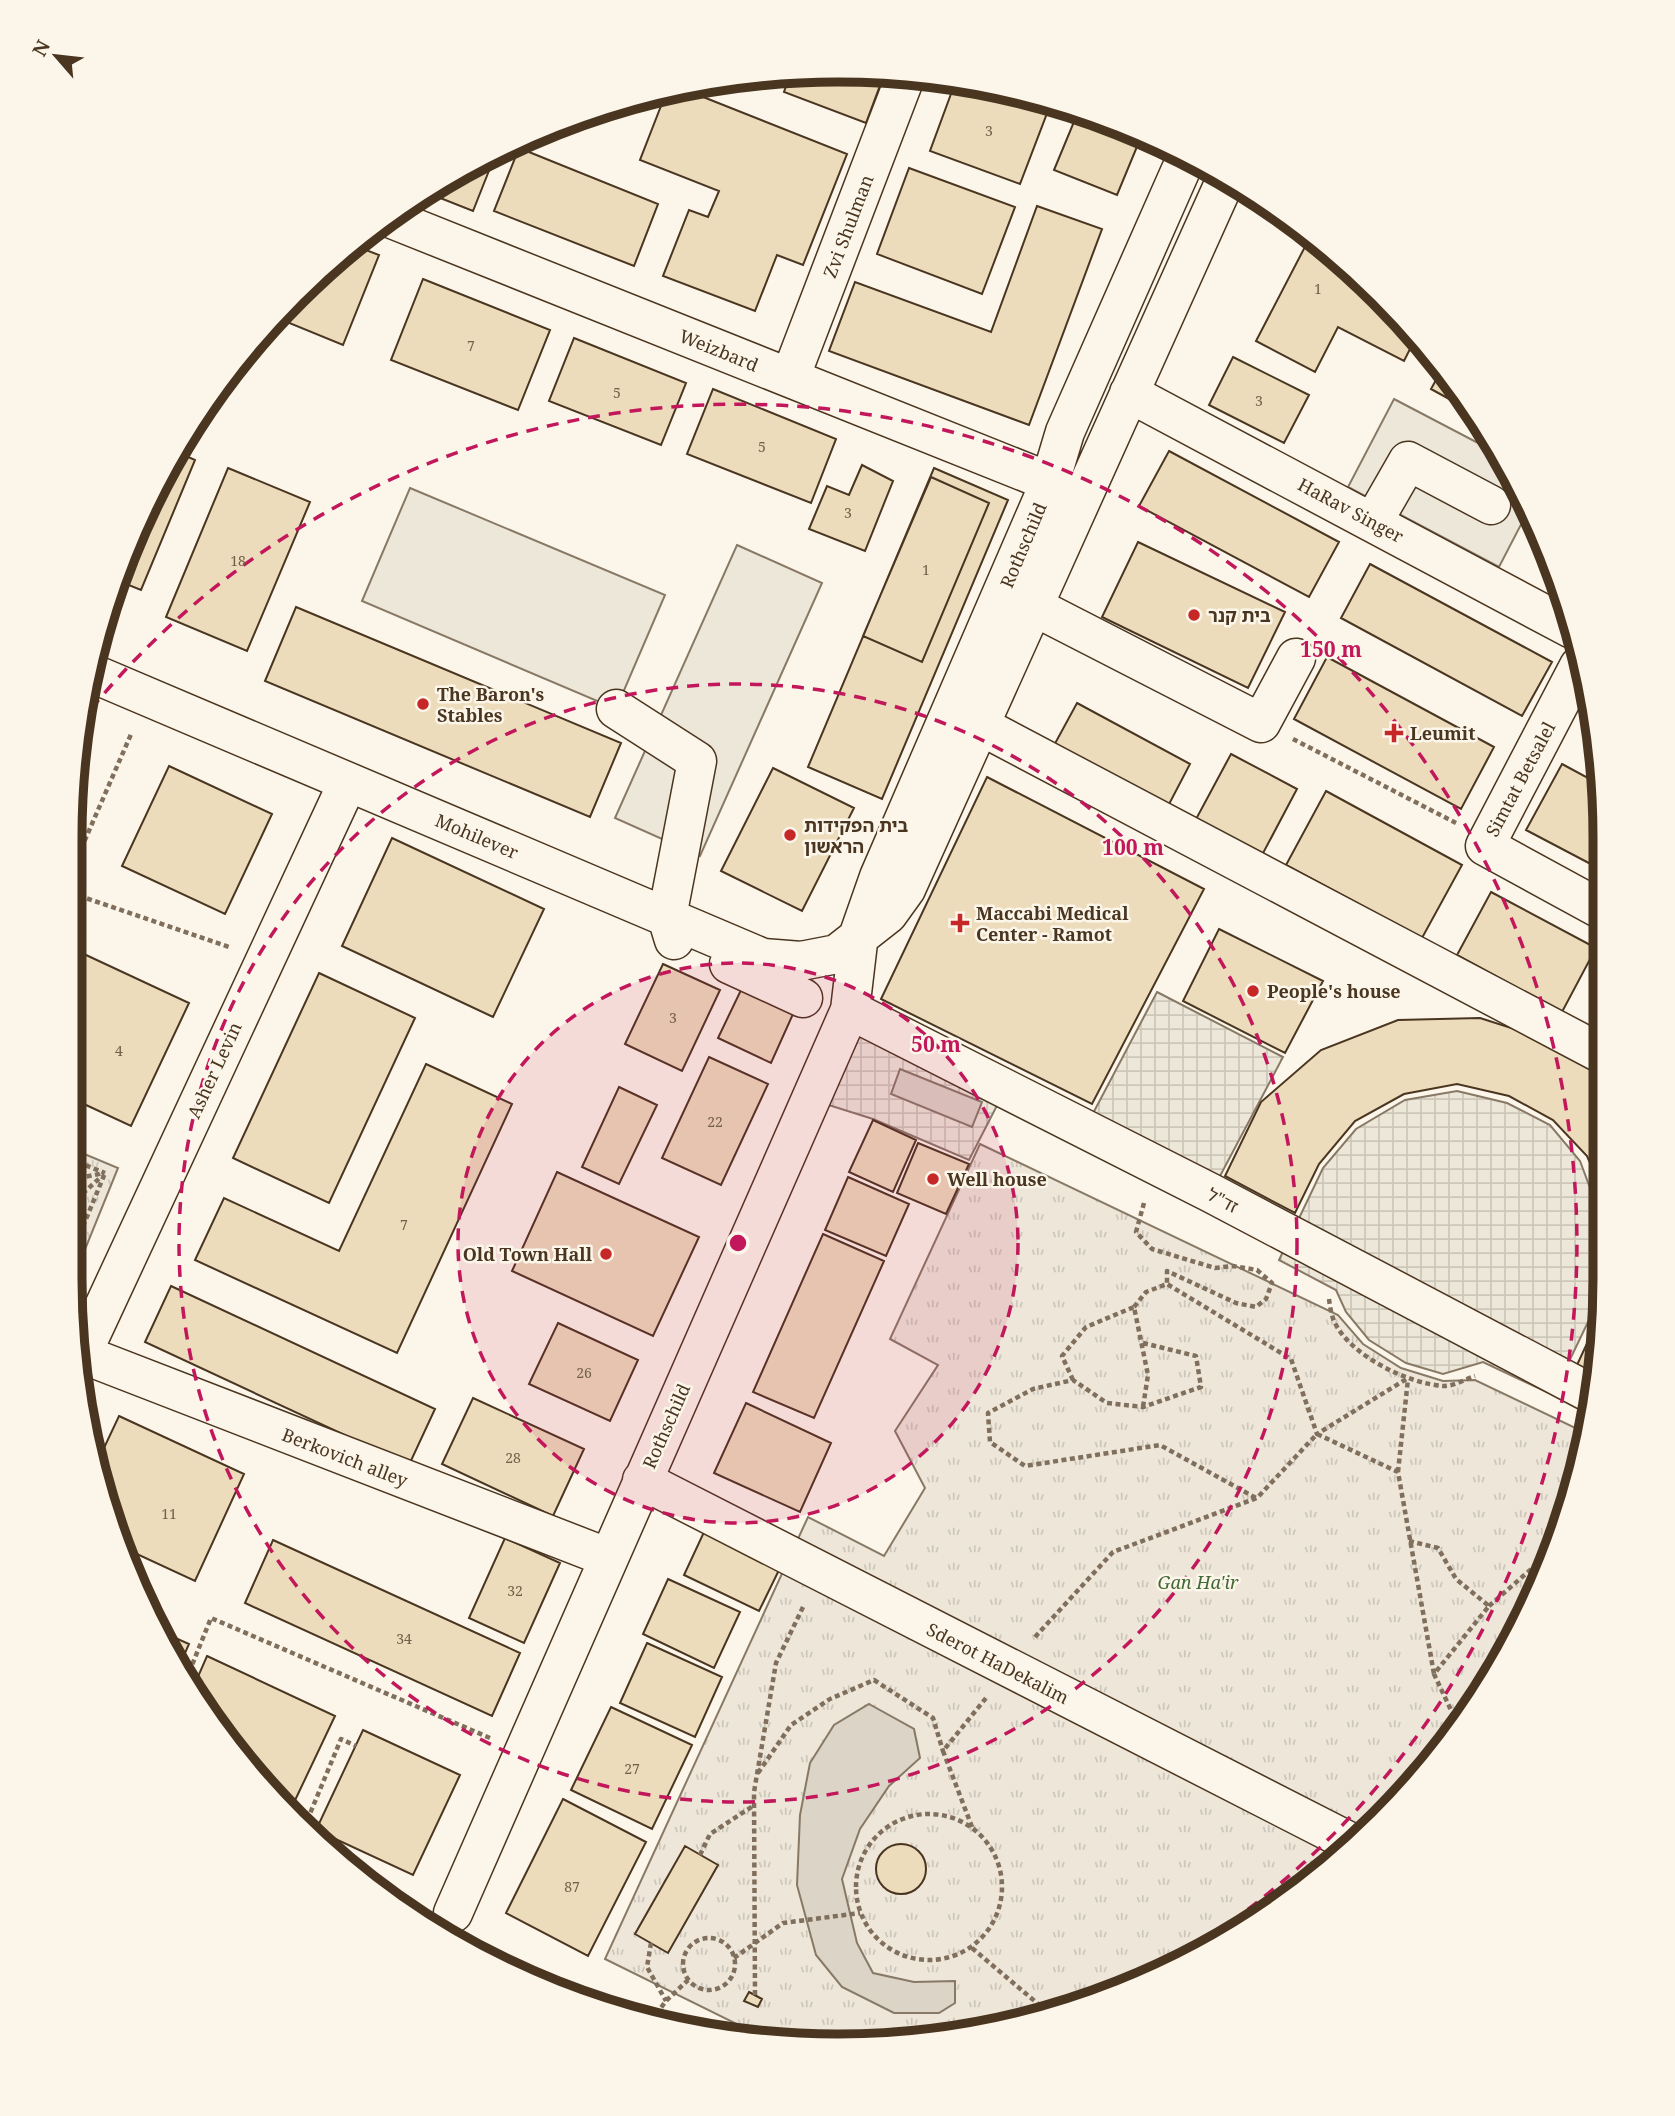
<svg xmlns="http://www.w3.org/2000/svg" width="1675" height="2116" font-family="'Noto Serif','Noto Sans Hebrew',serif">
<defs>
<pattern id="park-tufts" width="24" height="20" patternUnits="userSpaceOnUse" patternTransform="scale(1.75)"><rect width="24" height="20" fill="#ede6d9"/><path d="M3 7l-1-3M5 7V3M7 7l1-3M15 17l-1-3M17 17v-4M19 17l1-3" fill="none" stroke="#cdc6ba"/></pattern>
<pattern id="plaza-grid" width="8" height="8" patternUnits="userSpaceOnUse" patternTransform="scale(1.75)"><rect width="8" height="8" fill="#ede7d9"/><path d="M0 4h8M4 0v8" fill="none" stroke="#cdc7ba"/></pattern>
</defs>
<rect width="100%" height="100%" fill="#fbf6e9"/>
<!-- park -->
<path fill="url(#park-tufts)" stroke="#887966" stroke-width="2" d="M980,1144l358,171 25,29 38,24 42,13 32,-1 113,54 -41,138 -72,133 -131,150 -123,88 -185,77 -199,26 -76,-10 -156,-77 203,-442 76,39 41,-68 -30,-57 43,-66 -48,-26z
M70,1148l48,20 -47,116 -1,-6z"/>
<!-- parking -->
<path fill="#ede7d9" stroke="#887966" stroke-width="2" d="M1394,399l109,57 25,55 -29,56 -151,-80z
M410,488l255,107 -49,114 -254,-108z
M737,545l85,38 -122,273 -85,-38z"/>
<!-- plaza -->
<path fill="url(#plaza-grid)" stroke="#887966" stroke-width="2" d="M1157,992l126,65 -72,136 -131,-55z
M846,1002l159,88 -36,70 -96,-41 -70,-22z
M1457,1091l50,12 43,22 30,36 19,51 6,32 -5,53 -47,98 -70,-33 -40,12 -37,-11 -37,-23 -23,-28 -10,-22 -57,-30 44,-92 33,-39 49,-29z"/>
<!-- water -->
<path fill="#dcd4c6" stroke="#887966" stroke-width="2" d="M900,1069l82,33 -10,25 -81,-33z
M869,1704l45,25 6,29 -31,28 -29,43 -18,50 15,64 16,30 41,9 41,-1v22l-16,10h-45l-52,-26 -26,-32 -19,-70 3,-70 10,-52 24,-38z"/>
<!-- building -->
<path fill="#ecdcbc" stroke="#4a3520" stroke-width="2" d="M885,72l-19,51 -82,-31 6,-17z
M955,83l44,7 50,18 -29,76 -90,-33z
M683,89l164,65 -44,111 -26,-10 -22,56 -92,-35 26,-66 19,7 11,-26 -79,-31 26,-67z
M1078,112l63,25 -24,58 -63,-25z
M519,148l139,56 -24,62 -140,-55z
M496,153l-23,58 -48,-19 29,-19z
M909,168l106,39 -33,87 -105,-40z
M1037,206l65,23 -73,196 -200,-74 26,-69 136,50z
M1308,241l22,12 85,79 2,3 -13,26 -66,-34 -23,45 -59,-31z
M353,245l26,10 -36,90 -66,-27z
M423,279l127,51 -32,80 -127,-50z
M574,338l112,45 -25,62 -112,-44z
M1233,357l76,38 -25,48 -75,-38z
M1442,369l29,42 -40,-22z
M713,389l123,50 -25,64 -124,-49z
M175,451l20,9 -54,130 -25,-10z
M1169,451l170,91 -30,55 -170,-91z
M862,465l31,16 -28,70 -56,-22 18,-43 22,9z
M228,468l82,34 -63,149 -81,-34z
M934,468l74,32 -126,299 -74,-32z
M931,477l58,26 -67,159 -59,-26z
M1138,542l147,70 -37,76 -146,-71z
M1370,564l182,98 -30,54 -181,-98z
M1555,570l9,21 1,3 -18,-10z
M296,607l325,136 -31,74 -325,-136z
M1327,657l167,90 -33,62 -167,-90z
M1077,703l113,61 -24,46 -114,-61z
M1231,754l66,35 -36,68 -66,-36z
M1562,764l41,22 1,85 -78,-41z
M169,766l103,48 -47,100 -103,-48z
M773,768l81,40 -52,103 -81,-40z
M987,777l217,112 -112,215 -211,-105z
M1326,791l136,74 -40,73 -136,-73z
M392,838l152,71 -51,108 -151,-71z
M1491,892l105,56 -34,64 -105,-57z
M1219,929l104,52 -38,72 -102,-52z
M71,948l118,55 -58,123 -60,-28z
M663,964l57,26 -38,81 -57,-27z
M319,973l96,45 -86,185 -96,-45z
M741,990l52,24 -22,49 -53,-25z
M1480,1018l78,25 46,35 1,119 -18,-41 -34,-36 -44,-24 -52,-12 -53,10 -49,27 -36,43 -24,49 -70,-37 36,-74 60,-52 77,-30z
M709,1057l59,27 -47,101 -59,-27z
M426,1064l86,40 -115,249 -202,-93 29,-62 115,53z
M619,1087l38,18 -38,79 -37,-17z
M873,1120l43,20 -23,52 -44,-20z
M918,1143l51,21 -23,50 -49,-21z
M557,1172l142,65 -46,99 -141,-65z
M848,1177l61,27 -23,52 -61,-26z
M823,1234l61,27 -70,157 -61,-26z
M171,1286l264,123 -26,56 -264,-123z
M1602,1311l-6,63 -19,-9z
M558,1323l80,37 -28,61 -81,-37z
M473,1398l111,51 -31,67 -111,-52z
M746,1403l85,40 -31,69 -86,-39z
M119,1416l125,58 -49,107 -69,-32 -31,-82z
M704,1532l76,36 -21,43 -75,-36z
M505,1538l55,25 -36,80 -55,-25z
M273,1540l247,113 -28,63 -247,-113z
M668,1579l72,33 -26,56 -71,-34z
M162,1632l27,12 -11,25 -5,-7z
M647,1643l75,34 -27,60 -75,-34z
M207,1656l128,60 -46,97 -96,-125z
M611,1707l81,38 -40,84 -81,-39z
M363,1730l97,45 -47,100 -97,-45z
M563,1799l83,43 -58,114 -82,-43z
M876 1869a25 25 0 1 1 50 0a25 25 0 1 1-50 0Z
M685,1846l33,19 -50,88 -33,-19z
M749,1992l13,7 -4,8 -14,-6z"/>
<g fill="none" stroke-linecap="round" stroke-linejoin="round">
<!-- minor casing -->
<g stroke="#4a3520" stroke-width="41">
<path id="minor" d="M387,217l663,265
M790,378l116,-303
M1129,393l443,236
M1373,522l35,-61 83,44
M1033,606l228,117 35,-65
M1579,666l-94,180 119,65
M94,674l669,284 38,3 36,-7 51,-40 18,-25 320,-710
M616,709l81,52 -30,156 7,23
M981,726l623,329
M729,964l74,34
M850,1010l361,183 383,202
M82,1354l527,204
M80,1358l268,-576
M642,1480l712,364
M453,1913l397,-903 9,-76 20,-57 171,-395 15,-50 122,-276"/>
</g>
<!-- path -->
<path stroke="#7f6f5c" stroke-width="4.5" stroke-dasharray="5 3.5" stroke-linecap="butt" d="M726,89l5,-11
M1293,739l163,84
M71,847l10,3
M71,872l61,-140
M71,893l158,54
M70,1159l35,14
M70,1180l34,-7
M1144,1203l-8,29 16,17 63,19 18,-2 24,4 15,13 -6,16 -10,8 -20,-4 -69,-32v13
M70,1205l32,-29
M70,1258l35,-85
M1329,1299c1,7 2,15 5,22 15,34 74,63 110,65 10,0 22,-7 31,-10
M1134,1307l12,-15 21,-8 124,75 26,75 91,-56
M1143,1343l53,13 5,31 -58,20 -36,-4 -34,-23 -40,9 -45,24 2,29 35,24 135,-21 96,53
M1073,1380l-11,-24 24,-29 48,-20 14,68 -5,32
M1398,1472l10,-93
M1409,1541l29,7 18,31 33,27 -55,68 24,51
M1489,1606l64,-56
M1035,1637l78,-85 144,-54 60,-64 81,38 36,202
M186,1680l25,-62 279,120
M758,1773l33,-48 39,-26 44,-19 59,38 10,33
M856 1887a73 73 0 1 1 146 0a73 73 0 1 1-146 0Z
M972,1827l-29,-76 43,-53
M304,1828l37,-89 15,7
M700,1855l10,-21 43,-28
M683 1964a26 26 0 1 1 52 0a26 26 0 1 1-52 0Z
M651,1943l-4,24 19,34
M972,1948l78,66
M734,1958l49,-35 77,-10
M755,1995l-1,-203 22,-129 28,-58
M651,2021l15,-20 22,-21"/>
<!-- minor -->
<use href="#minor" stroke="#fbf6e9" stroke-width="38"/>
</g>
<!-- distance rings -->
<circle cx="738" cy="1243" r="280" fill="#c2185b" fill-opacity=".12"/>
<g fill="none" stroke="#c2185b" stroke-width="3.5" stroke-dasharray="12 9">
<circle cx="738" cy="1243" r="280"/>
<circle cx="738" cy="1243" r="559"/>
<path d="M91 709A839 839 0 1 1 1164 1966"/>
</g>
<!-- markers -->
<g fill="#c62828" stroke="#fbf6e9" stroke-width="2.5">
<circle cx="1194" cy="615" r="7"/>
<circle cx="423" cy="704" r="7"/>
<path d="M1390.5 722.5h7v7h7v7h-7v7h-7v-7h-7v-7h7z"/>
<circle cx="790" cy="835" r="7"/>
<path d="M956.5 912.5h7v7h7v7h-7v7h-7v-7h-7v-7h7z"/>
<circle cx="1253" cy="991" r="7"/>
<circle cx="933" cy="1179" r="7"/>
<circle cx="606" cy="1254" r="7"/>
</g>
<g text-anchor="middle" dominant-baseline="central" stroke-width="5" stroke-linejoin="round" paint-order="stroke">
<!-- number labels -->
<g font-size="14" fill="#725f47">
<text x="989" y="130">3</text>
<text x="1318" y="288">1</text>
<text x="471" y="345">7</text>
<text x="617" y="392">5</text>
<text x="1259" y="400">3</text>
<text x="762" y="446">5</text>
<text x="848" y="512">3</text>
<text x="238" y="560">18</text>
<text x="926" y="569">1</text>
<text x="673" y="1017">3</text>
<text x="119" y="1050">4</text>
<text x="715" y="1121">22</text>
<text x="404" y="1224">7</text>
<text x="584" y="1372">26</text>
<text x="513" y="1457">28</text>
<text x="169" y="1513">11</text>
<text x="515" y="1590">32</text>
<text x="404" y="1638">34</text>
<text x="632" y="1768">27</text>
<text x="572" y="1886">87</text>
</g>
<!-- street labels -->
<g font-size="18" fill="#4a3520" stroke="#fbf6e9">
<text transform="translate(848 226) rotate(-69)">Zvi Shulman</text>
<text transform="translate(719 350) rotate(22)">Weizbard</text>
<text transform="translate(1351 510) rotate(28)">HaRav Singer</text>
<text transform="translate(1023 545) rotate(-67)">Rothschild</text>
<text transform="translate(1520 779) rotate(-62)">Simtat Betsalel</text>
<text transform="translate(477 836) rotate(23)">Mohilever</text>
<text transform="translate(214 1070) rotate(-65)">Asher Levin</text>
<text transform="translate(1223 1200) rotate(28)">זד"ל</text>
<text transform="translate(666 1426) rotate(-66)">Rothschild</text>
<text transform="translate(345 1457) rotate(21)">Berkovich alley</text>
<text transform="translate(998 1663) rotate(27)">Sderot HaDekalim</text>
</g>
<!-- poi labels -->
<g font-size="18" font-weight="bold" fill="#4a3520" stroke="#fbf6e9" text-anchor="start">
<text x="1208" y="615">בית קנר</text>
<text x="437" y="694">The Baron's<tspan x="437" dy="21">Stables</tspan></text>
<text x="1410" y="733">Leumit</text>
<text x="804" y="825">בית הפקידות<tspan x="804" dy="21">הראשון</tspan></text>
<text x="976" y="913">Maccabi Medical<tspan x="976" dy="21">Center - Ramot</tspan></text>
<text x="1267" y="991">People's house</text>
<text x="947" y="1179">Well house</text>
<text x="592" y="1254" text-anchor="end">Old Town Hall</text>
</g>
<!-- park labels -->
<g font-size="18" font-style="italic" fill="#436837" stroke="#fbf6e9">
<text x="1198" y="1582">Gan Ha'ir</text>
</g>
</g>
<!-- crop -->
<path d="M0 0H1675V2116H0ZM837 82H838A755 755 0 0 1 1593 837V1279A755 755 0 0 1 838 2034H837A755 755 0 0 1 82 1279V837A755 755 0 0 1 837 82Z" fill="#fbf6e9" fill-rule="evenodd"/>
<path fill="none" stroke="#4a3520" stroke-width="9" d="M837 82H838A755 755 0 0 1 1593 837V1279A755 755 0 0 1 838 2034H837A755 755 0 0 1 82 1279V837A755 755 0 0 1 837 82Z"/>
<circle cx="738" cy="1243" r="10" fill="#c2185b" stroke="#fbf6e9" stroke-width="3.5"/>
<g font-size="21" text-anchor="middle" font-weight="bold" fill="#c2185b" stroke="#fbf6e9" stroke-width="5" stroke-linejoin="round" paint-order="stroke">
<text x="1331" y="657">150 m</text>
<text x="1133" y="855">100 m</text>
<text x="936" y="1052">50 m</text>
</g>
<!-- north arrow -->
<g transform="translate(56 56) rotate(298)" stroke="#fbf6e9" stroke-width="5" paint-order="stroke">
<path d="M0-5L12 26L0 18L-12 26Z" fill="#4a3520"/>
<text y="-10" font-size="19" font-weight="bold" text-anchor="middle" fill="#4a3520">N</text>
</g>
</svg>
